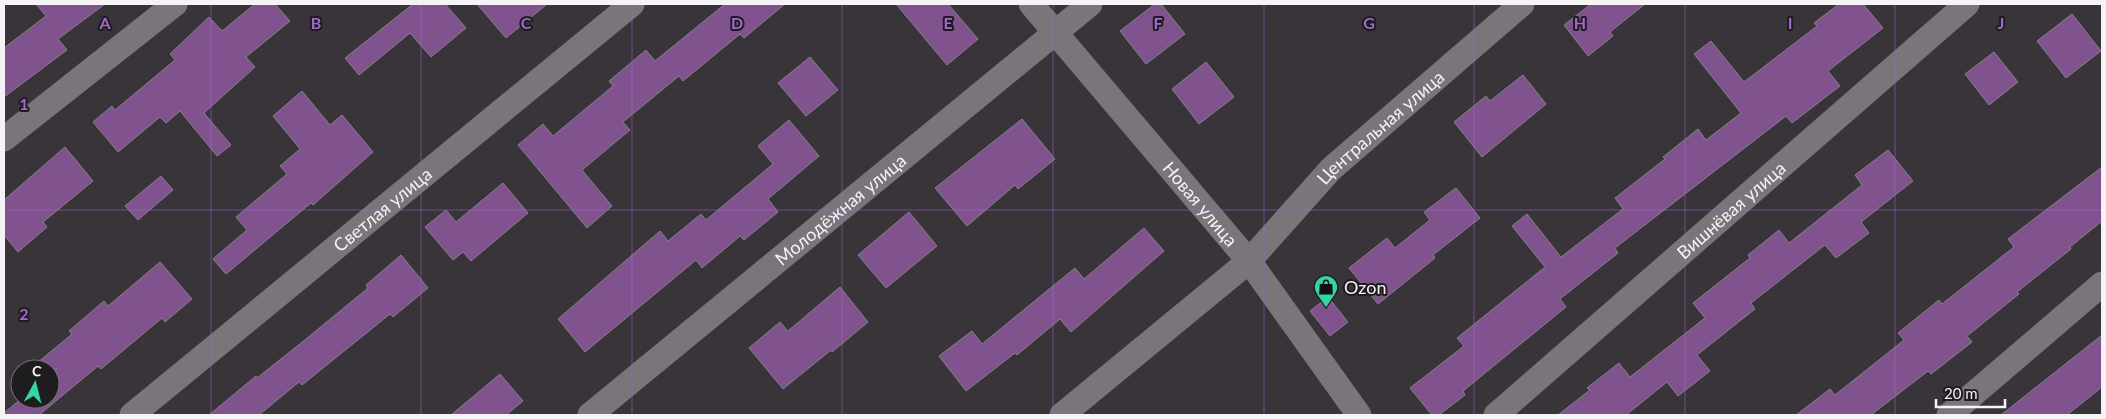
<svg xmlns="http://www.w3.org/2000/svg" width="2106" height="419" font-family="Lato,sans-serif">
<rect width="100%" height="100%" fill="#383439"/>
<!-- building -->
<path fill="#80538e" stroke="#868187" d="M36,4h69l-47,35 9,11 -63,47v-49l42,-32z
M255,4h20l15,17 -44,36 9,10 -51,46 27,32 -14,11 -37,-45 -14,12 -6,-6 -42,35 -25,-30 19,-16 3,4 60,-50 -5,-6 39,-37 13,14z
M413,4h32l21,24 -35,29 -21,-24 -51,42 -14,-17z
M477,4h70l-41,34z
M725,4h60l-41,34 -4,-4 -57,47 -4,-5 -56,46 7,8 -48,40 30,36 -25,22 -69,-83 25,-21 10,12 60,-50 -4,-5 37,-31 9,11z
M896,4h52l30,35 -31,26z
M1155,4h6l24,30 -39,30 -26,-33z
M1591,4h54l-35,28 3,4 -25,20 -24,-31z
M1839,4h24l20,24 -55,43 12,15 -48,37 -6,-7 -171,132 3,5 -58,46 6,8 -103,84 2,4 -26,20h-7l-22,-27 54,-42 -7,-8 88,-71 -33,-41 15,-12 34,43 62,-48 -8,-11 50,-39 -2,-2 35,-28 8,11 35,-27 -47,-59 17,-13 33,41 73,-56 -3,-3z
M2072,14l29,37 -35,27 -29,-37z
M1994,52l24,30 -29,23 -24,-31z
M810,57l28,33 -32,26 -28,-33z
M1206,62l28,35 -35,27 -27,-35z
M1523,75l23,29 -64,53 -28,-35 32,-26 4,5z
M302,91l28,34 12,-10 31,37 -60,53 -2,-2 -85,71 -13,-15 34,-29 -11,-13 51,-43 -7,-8 20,-17 -27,-33z
M1022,119l33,40 -37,30 -3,-4 -48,41 -32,-38z
M789,120l30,36 -51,43 10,13 -34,28 -4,-4 -38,32 -6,-8 -111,92 -27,-33 102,-88 8,10 33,-27 5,6 67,-56 -15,-18z
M65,147l28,34 -50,41 4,5 -29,25 -14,-17v-35z
M1888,150l25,31 -52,41 8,11 -33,25 -11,-13 -74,58 4,6 -58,46 13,16 -32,25 -11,-14 -41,33h-68l32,-25 -3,-2 32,-25 11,14 75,-59 -12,-15 57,-45 -2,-3 31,-25 10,13 73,-58 -7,-10z
M2102,167v54l-32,26 1,2 -54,43 2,2 -52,42 5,6 -41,32 -3,-3 -57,44h-75l34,-26 5,6 69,-55 -6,-7 41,-33 3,4 72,-57 -6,-8z
M161,176l12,14 -35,30 -13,-14z
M503,183l25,30 -57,48 -8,-9 -10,8 -28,-33 21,-17 10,12z
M1456,188l24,30 -47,37 2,3 -57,46 -29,-36 38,-30 8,10 35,-28 -6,-8z
M909,212l28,34 -51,42 -28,-33z
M1144,228l20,23 -93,81 -11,-13 -43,36 -2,-2 -49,38 -27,-35 33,-25 10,13 93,-76 9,11z
M401,255l27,33 -35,29 -3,-3 -88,71 -3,-3 -40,33h-50l47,-39 1,2 49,-39 62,-51 -2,-3z
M160,262l32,37 -27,23 -3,-4 -61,51 -3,-3 -59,49h-35v-2l17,-14h29v-24l7,-6h-27l42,-35 -3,-3 35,-30 4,5z
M840,287l28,35 -36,30 -1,-2 -48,39 -34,-41 31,-26 8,9z
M1328,297l20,25 -18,14 -20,-25z
M2102,335v52l-35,28h-66z
M500,374l23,27 -17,14h-55z"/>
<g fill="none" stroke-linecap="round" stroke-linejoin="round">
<!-- minor -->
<g stroke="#79757b" stroke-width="25">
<path id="s1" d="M1031,4l218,257 110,154"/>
<path d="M4,139l171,-135"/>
<path id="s2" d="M132,415l500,-411"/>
<path id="s3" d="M590,415l500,-411"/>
<path id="s4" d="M1062,415l187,-154 82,-92 191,-165"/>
<path id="s5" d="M1496,415l471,-411"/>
<path d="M1949,415l153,-131"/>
</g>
</g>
<!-- grid -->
<path fill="none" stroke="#a068d0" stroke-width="1" stroke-opacity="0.55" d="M211,4v411M421,4v411M632,4v411M842,4v411M1053,4v411M1264,4v411M1474,4v411M1685,4v411M1895,4v411M4,210h2098"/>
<!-- icons -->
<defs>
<g id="shop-pin" transform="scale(1.25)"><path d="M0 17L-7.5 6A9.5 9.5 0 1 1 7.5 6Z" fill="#35d4a7" stroke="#1e1c1f"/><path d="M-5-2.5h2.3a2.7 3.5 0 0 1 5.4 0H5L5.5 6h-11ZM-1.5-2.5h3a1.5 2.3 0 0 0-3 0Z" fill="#111"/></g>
</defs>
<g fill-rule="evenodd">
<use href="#shop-pin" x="1326" y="287"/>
</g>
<g text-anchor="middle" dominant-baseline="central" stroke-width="4" stroke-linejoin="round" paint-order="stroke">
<!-- street labels -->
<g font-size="18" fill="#f5f3f6" stroke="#1e1c1f">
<text stroke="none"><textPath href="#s4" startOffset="430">Центральная улица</textPath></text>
<text stroke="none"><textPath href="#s1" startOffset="262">Новая улица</textPath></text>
<text stroke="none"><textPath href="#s3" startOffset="324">Молодёжная улица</textPath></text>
<text stroke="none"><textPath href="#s2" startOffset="324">Светлая улица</textPath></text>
<text stroke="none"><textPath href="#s5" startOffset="312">Вишнёвая улица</textPath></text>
</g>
<!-- poi labels -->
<g font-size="18" fill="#f5f3f6" stroke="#1e1c1f" text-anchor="start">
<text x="1344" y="287">Ozon</text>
</g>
</g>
<g font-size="16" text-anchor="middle" font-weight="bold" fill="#a068d0" stroke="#1e1c1f" stroke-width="4" stroke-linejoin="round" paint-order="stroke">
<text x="105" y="29">A</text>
<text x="316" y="29">B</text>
<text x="526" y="29">C</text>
<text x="737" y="29">D</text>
<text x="948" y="29">E</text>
<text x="1158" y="29">F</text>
<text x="1369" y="29">G</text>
<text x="1580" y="29">H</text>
<text x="1790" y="29">I</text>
<text x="2001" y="29">J</text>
<text x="24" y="110">1</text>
<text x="24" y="320">2</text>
</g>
<!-- border -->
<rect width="2106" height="419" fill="none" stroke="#f5f3f6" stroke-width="10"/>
<!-- north arrow -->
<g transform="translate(35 384) rotate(7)"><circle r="24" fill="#1e1c1f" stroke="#747275"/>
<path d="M0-4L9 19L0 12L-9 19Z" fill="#35d4a7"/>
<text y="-8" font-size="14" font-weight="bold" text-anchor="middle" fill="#f5f3f6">С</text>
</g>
<!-- scale -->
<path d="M1936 399v8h69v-8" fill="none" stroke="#f5f3f6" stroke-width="2.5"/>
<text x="1944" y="399" font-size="15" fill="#f5f3f6" stroke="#1e1c1f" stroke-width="4" paint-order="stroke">20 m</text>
</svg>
